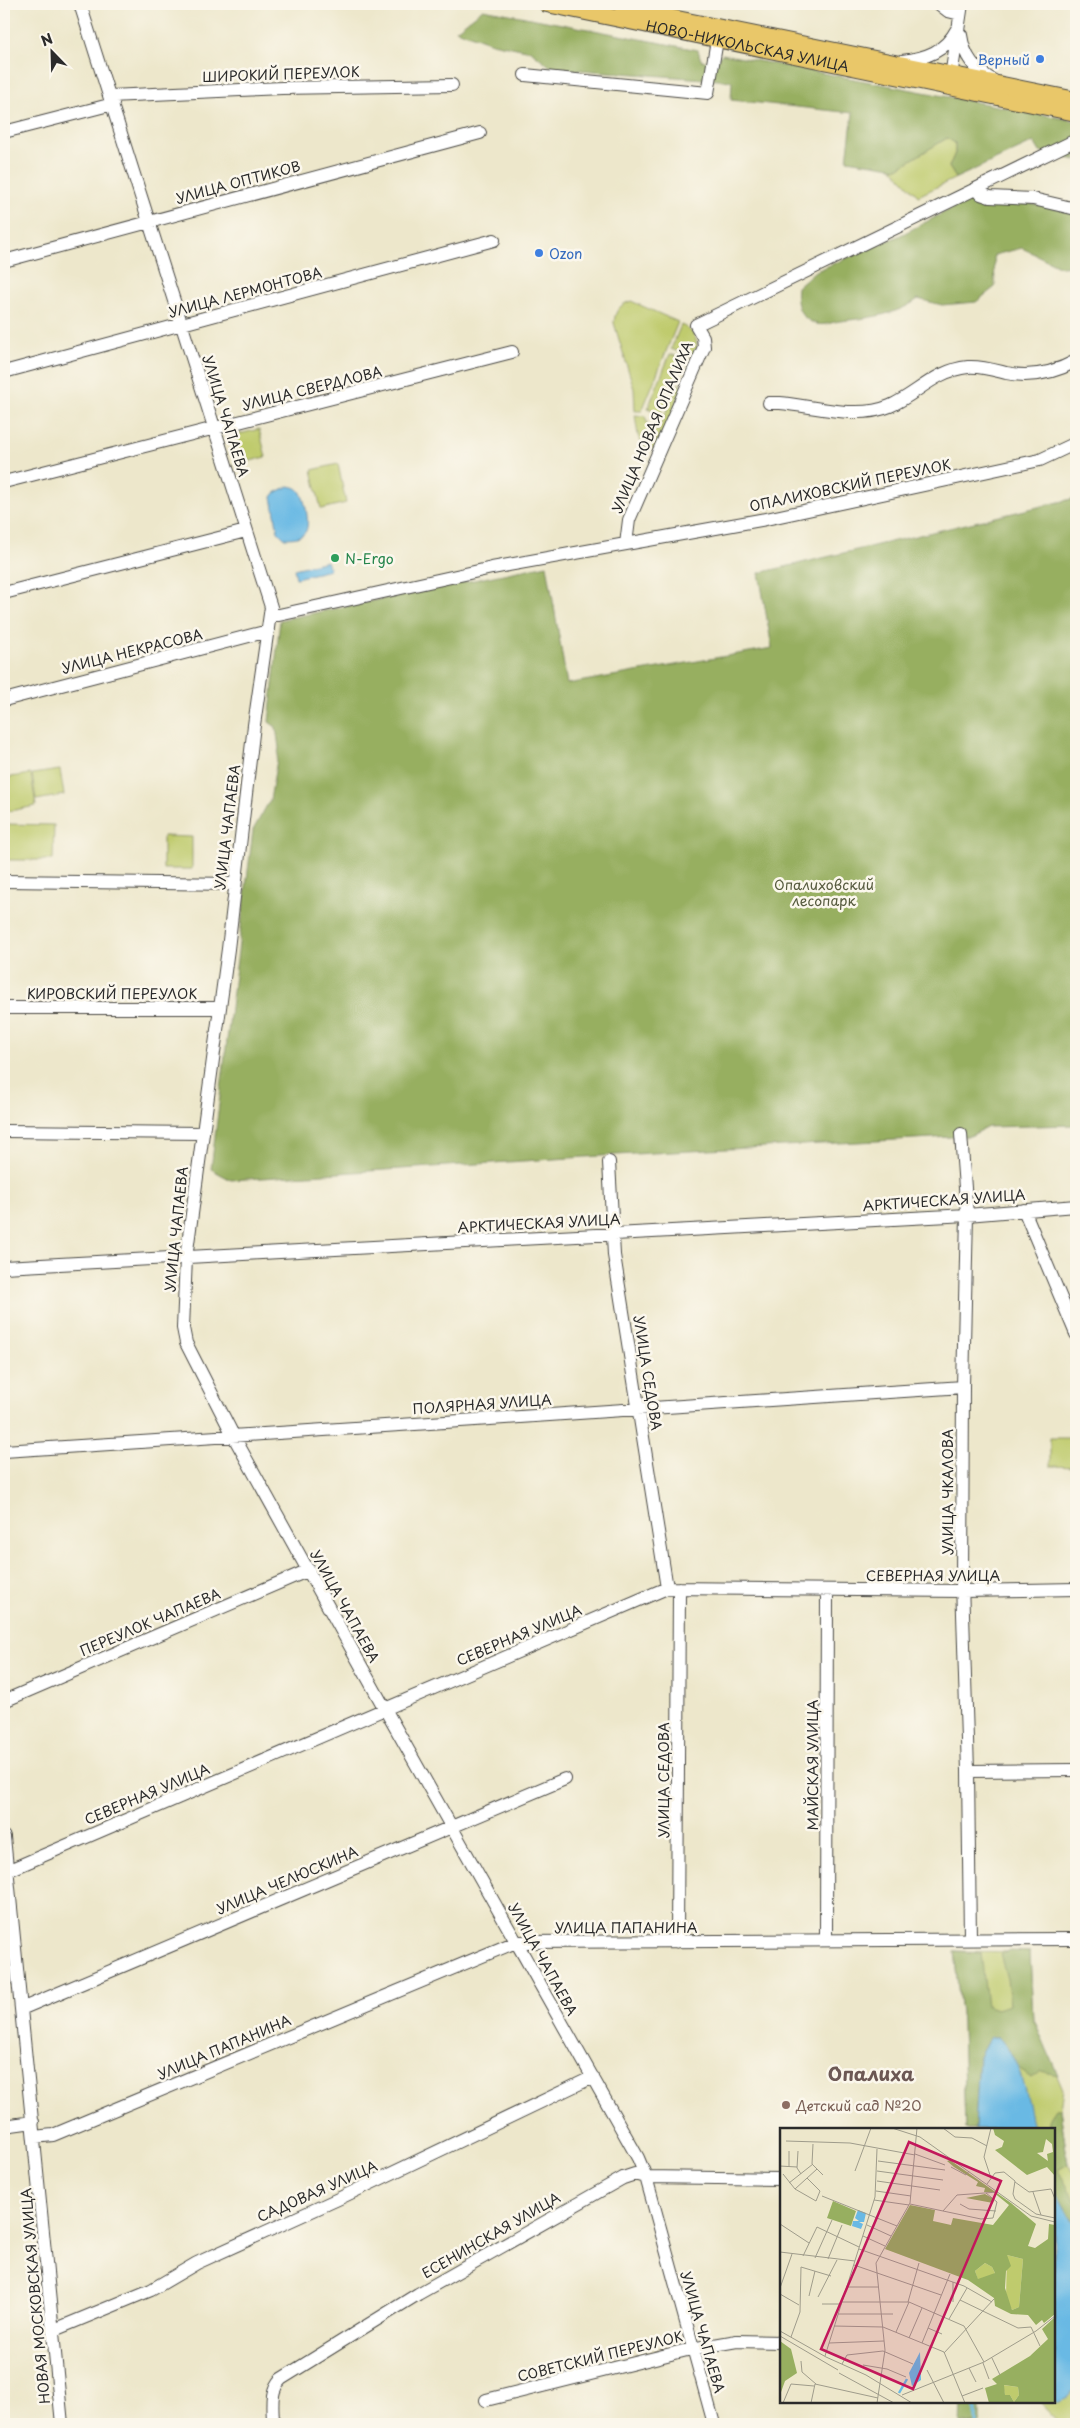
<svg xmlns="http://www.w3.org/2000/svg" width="1080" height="2428" font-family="'Playpen Sans',sans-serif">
<rect width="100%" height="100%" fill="#fbf7ec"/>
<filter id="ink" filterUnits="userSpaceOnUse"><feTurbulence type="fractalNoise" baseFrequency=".02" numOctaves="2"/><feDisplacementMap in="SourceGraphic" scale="10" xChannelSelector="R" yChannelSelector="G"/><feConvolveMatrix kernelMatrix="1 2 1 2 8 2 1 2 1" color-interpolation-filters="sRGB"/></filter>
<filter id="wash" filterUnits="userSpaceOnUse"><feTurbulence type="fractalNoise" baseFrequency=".0096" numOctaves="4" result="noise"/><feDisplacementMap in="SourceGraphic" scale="20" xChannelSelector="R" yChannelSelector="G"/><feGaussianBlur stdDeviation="1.12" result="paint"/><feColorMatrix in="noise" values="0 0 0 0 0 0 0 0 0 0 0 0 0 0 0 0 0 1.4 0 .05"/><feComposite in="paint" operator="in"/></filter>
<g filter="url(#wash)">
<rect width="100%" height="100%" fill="#ede7cb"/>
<!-- green -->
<path fill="#bfcb6d" stroke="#757b4c" d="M947,138l8,5v10l-6,14 7,11 -38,18 -26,-28h6z
M631,301l47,21 -36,89h-7l-1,-22 -20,-66c1,-12 5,-18 17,-22z
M681,325c15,6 19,19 14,33l-24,-9z
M670,354l14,5 -23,54 -13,-5z
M678,384l6,2 -27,61 -4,2 -9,-2 -6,-11 -3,-21 10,1 4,12 9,3z
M259,429l7,28 -28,7 -7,-28z
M338,464l8,39 -25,6 -9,-39z
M60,770l4,25 -28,5 -4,-26z
M31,774l5,32 -32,6v-34z
M4,824l50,1 -1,35h-49z
M163,836l29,1v32h-29z
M1050,1438h26v29l-26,-1z
M954,1951l76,1 3,70h2l28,67 -3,20 8,55 8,14v246h-15l-21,-22h14v-273h-89l-3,-107z"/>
<!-- forest -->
<path fill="#97af60" stroke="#616d46" d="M483,9l215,41 3,10 12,3 9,-9 354,67v39l-36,-8 -6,-10 -78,36 -7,-11 6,-14v-10l-8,-5 -49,30 -51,-8 6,-47 -122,-13 1,-19 -180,-13 -21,-17 -39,-8 -36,-13z
M972,198l61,6 43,9v53l-15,1 -39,-19 -28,7 1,32 -19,15 -34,3 -24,-6c-23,17 -51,19 -78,22 -7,1 -17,5 -23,3 -18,-5 -22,-21 -20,-37l17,-15 85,-36z
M1076,498v627l-88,2 -18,9 -354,19 -385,25 -20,-11 42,-339 17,-30 9,-52 -3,-21 -7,-5 11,-102 267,-55 20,119 205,-36 -13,-75z
M954,1951l27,2 6,53 9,3 14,-4 -3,-26 -7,-25 11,-3 19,1 3,70h2l23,53 -17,-4 -10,7 -15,-11 -11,-23 -7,-7h-8l-11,20 -4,72h-10l-3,-107z
M1055,2109h5l8,55 -10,6 18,32v27l-22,-40v-60h-5v-11z
M962,2402h18v22h-19z"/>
<!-- water -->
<path fill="#69b9e4" stroke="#4a7288" d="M289,486c4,1 8,1 11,5 5,8 10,31 6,40 -4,7 -15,7 -22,7l-6,-6 -6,-35 3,-4z
M327,561l3,9 -34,8 -2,-9z
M990,2037h8c23,22 29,62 35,92h-58l4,-72z
M1054,2189l22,40v159l-8,9 -11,5 -3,-3z"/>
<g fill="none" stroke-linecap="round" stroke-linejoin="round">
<!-- stream -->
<path stroke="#69b9e4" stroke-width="3" d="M976,2424v-22"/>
</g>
</g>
<g filter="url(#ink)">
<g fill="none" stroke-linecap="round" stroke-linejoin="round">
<!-- minor casing -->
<g stroke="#484743" stroke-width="14">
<path id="minor" d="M80,4l191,603 -17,118 -26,224 -42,309 -3,70 3,15 48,94 151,272 253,449 8,19 68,247
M939,4l9,7 12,3
M961,35c3,22 14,35 33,46
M902,61c24,-3 43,-9 55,-32
M525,75l183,18 9,-53
M950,83l12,-79
M110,96l172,-8 170,-3
M4,132l109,-28
M977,189l4,5 9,3 43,2 43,10
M4,261l476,-128
M4,372l490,-132
M769,403h11c35,3 77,17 110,3 27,-12 46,-36 78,-39 13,-1 26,3 38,6 25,5 48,0 70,-12
M4,482l508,-130
M626,544l140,-25 274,-59 36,-17
M4,593l242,-62
M271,615h8l213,-47 134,-24 3,-24 75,-173 -1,-10 -7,-12 380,-185
M4,700l264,-69
M4,881l231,3
M4,1008h215
M4,1131l198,2
M961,1134l6,81 -4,172 -1,196 6,188 2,168
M609,1162l5,93 53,333
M1024,1210l52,124
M4,1267l963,-52 109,-9
M4,1451c320,-19 639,-44 959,-64
M4,1701l305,-131
M968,1771l108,-1
M4,1837l58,587
M7,1871l660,-283 295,3 114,-2
M826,1939l1,-349
M677,1942l2,-354
M21,2009l544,-230
M4,2126l29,-4
M34,2137l19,-2 463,-193 560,-3
M54,2330l97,-40 46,-27 141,-64 255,-122
M486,2400l205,-51 46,-8 44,1
M273,2424c0,-16 -4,-33 8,-45l137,-85 205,-116 12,-4 11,3 135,2"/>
</g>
<!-- major casing -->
<g stroke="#484743" stroke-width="18">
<g id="major">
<path id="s1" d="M547,4l529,109"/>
<path d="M623,8l453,92"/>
</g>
</g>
<!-- minor -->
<use href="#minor" stroke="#fff" stroke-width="12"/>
<!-- major -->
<use href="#major" stroke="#e9c769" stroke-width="16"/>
</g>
</g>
<!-- markers -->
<g fill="#3f7fe0" stroke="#fbf7ec" stroke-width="2">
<circle cx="1040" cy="59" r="5"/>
<circle cx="539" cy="253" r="5"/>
</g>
<circle fill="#2e9e5b" stroke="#fbf7ec" stroke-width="2" cx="335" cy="558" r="5"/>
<circle fill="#8d6e63" stroke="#fbf7ec" stroke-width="2" cx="786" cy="2105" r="5"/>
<g text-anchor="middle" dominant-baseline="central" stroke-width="5" stroke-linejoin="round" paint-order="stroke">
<!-- street labels -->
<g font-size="14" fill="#2b2b2b" stroke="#fbf7ec">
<text stroke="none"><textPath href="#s1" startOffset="205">НОВО-НИКОЛЬСКАЯ УЛИЦА</textPath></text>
<text transform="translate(281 74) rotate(-2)">ШИРОКИЙ ПЕРЕУЛОК</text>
<text transform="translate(238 182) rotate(-15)">УЛИЦА ОПТИКОВ</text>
<text transform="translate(245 292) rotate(-15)">УЛИЦА ЛЕРМОНТОВА</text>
<text transform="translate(312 388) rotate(-14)">УЛИЦА СВЕРДЛОВА</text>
<text transform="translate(226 416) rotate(73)">УЛИЦА ЧАПАЕВА</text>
<text transform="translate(652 427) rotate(-67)">УЛИЦА НОВАЯ ОПАЛИХА</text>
<text transform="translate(850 485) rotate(-12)">ОПАЛИХОВСКИЙ ПЕРЕУЛОК</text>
<text transform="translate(132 651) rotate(-14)">УЛИЦА НЕКРАСОВА</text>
<text transform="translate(227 827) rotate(-83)">УЛИЦА ЧАПАЕВА</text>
<text x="112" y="993">КИРОВСКИЙ ПЕРЕУЛОК</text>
<text transform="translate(944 1200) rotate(-4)">АРКТИЧЕСКАЯ УЛИЦА</text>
<text transform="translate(539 1223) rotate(-3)">АРКТИЧЕСКАЯ УЛИЦА</text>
<text transform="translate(176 1229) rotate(-84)">УЛИЦА ЧАПАЕВА</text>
<text transform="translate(648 1373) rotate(81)">УЛИЦА СЕДОВА</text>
<text transform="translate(482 1404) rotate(-4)">ПОЛЯРНАЯ УЛИЦА</text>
<text transform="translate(947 1492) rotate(-90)">УЛИЦА ЧКАЛОВА</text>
<text x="933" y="1575">СЕВЕРНАЯ УЛИЦА</text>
<text transform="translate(345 1606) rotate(61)">УЛИЦА ЧАПАЕВА</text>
<text transform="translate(150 1622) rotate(-23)">ПЕРЕУЛОК ЧАПАЕВА</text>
<text transform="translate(519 1635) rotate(-23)">СЕВЕРНАЯ УЛИЦА</text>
<text transform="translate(812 1765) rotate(-90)">МАЙСКАЯ УЛИЦА</text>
<text transform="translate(663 1780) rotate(-90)">УЛИЦА СЕДОВА</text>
<text transform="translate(147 1794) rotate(-23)">СЕВЕРНАЯ УЛИЦА</text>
<text transform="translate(287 1880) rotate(-23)">УЛИЦА ЧЕЛЮСКИНА</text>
<text x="626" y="1927">УЛИЦА ПАПАНИНА</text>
<text transform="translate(543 1959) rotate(61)">УЛИЦА ЧАПАЕВА</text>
<text transform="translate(224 2047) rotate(-23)">УЛИЦА ПАПАНИНА</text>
<text transform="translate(317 2191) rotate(-24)">САДОВАЯ УЛИЦА</text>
<text transform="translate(491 2235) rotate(-30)">ЕСЕНИНСКАЯ УЛИЦА</text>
<text transform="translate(35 2296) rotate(-95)">НОВАЯ МОСКОВСКАЯ УЛИЦА</text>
<text transform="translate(703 2332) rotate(74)">УЛИЦА ЧАПАЕВА</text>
<text transform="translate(600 2356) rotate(-14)">СОВЕТСКИЙ ПЕРЕУЛОК</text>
</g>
<!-- shop labels -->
<g font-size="14" fill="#366cbe" stroke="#fbf7ec" text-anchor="end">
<text x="1030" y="59">Верный</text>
<text x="549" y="253" text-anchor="start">Ozon</text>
</g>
<!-- leisure labels -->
<g font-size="14" fill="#27864d" stroke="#fbf7ec" text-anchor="start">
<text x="345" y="558">N-Ergo</text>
</g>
<!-- park labels -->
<g font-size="14" fill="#575b3f" stroke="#fbf7ec">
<text x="824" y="884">Опалиховский<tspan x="824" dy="16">лесопарк</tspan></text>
</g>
<!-- education labels -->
<g font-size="14" fill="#785e54" stroke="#fbf7ec" text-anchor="start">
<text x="796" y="2105">Детский сад №20</text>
</g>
<!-- district labels -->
<g font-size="19" font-weight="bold" fill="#6c5854" stroke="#fbf7ec">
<text x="871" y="2073">Опалиха</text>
</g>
</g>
<!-- overview -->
<g transform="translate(780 2128)">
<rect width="275" height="275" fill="#ede7cb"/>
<path d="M227,127l16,4 -4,48 -7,3 -6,-13zM205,135l7,4 3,6 -5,5 -12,2 -3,-9zM223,257l15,2 1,8 -5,7 -4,-7h-5z" fill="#bfcb6d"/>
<path d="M275,0v48l-8,-9 -20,8 -32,-25 7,-3 2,-6 -9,-6 -2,-7zM266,11l6,5 1,8 -6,2 1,7 -11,-8 6,-1zM170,32l61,43 25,21 -8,22 7,2 13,-9 1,-15 6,1v89l-11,9 -2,-3 -6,5 -8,-10 -17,-1 -16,-8 -1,-8 -26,-18 -83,-31 25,-44 25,5 -2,11 18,4 2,-7 40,7 16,-20 -16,-13h-9l1,-4 -9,-2 2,-4 -24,-15 -7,-6zM227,127l16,4 -4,48 -7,3 -7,-22 1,-17 5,-5zM205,135l7,4 3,6 -17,6 -3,-8zM205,66l9,5 -1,4 -27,-5zM53,73l23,10 -5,15 -24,-8zM275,189v86h-66l-4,-15 12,-4 -5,-5 38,-23 18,-17 -6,-10zM224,257l14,2 1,8 -5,7 -4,-7h-5zM0,213l11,8 6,24 -12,8 -5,14z" fill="#97af60" fill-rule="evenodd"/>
<path d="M78,82l8,3 -2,9h-5l4,2 -2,5 -9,-3 1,-5h6l-4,-3zM140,224l1,28 -9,6 -3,-13z" fill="#69b9e4"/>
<path fill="none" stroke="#69b9e4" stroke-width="2.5" d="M119,265l8,-14"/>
<path fill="none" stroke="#9f9c8b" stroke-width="1" d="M112,0l28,9 111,79 24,6M163,0l12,9 17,1 15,8M6,13l64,2 65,12M33,16l-1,20 11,11M18,23l-1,17 4,6M135,26l30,11M98,33l67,9M0,38l17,1M9,39v-16M171,39l15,8 3,-4M75,43l16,-43M97,43l66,9M3,46l12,15 21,12 4,-10 -13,-13M211,50l-7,-21 7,-29M97,53l63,9M235,54l14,10 22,-3 4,10M9,55l24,-19M207,56l8,-11 9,-1 11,9 -2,13 2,5 21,15 19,4M15,61l22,-20M96,63l35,5M253,64l8,23M42,68l75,30M94,72l35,5M130,76l33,7 14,-16 41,-3M180,76l9,5 27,2M163,83l38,8 12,-1 4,-16 -11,-9M0,96l29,19M87,97l24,11M83,108l22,10M79,121l105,37 28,16M0,124l75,9M23,128l14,-29 42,20M35,130l17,-38M48,131l14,-34M74,137l87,30M173,154v20M66,159h32M0,160l12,-34M0,166l19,11M29,168l6,-25M38,169l19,-37M180,172l58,28 13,-1 9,19M62,174h67l55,24 20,36M128,174l11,-39M42,176h19M58,186h55M169,191l18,-31M54,198l49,1 61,25 21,51M148,200l14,6M0,203l46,26 40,18 46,28M116,204l13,-30M0,208l58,34M11,209l9,-25 1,-45 30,9M129,210l13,-30M49,215l55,-2M142,215l28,-69M164,225l50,-54M45,228l50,-159 2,-48M212,230l8,17M21,233l1,11 14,12M203,235l6,16M62,236l5,-9 36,-4 30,13M83,237l24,4 19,8M189,240l7,14M147,242l17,33M59,245l55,30M122,267l82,-33 52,-31 19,-15M182,268l21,-8M3,275l8,-19 23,2M31,275l4,-19 63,14M97,275l8,-53 -9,-87 34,-60 7,-75"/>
<path fill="#c2185b" fill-opacity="0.15" stroke="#c2185b" stroke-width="2.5" d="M129,14l92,39 -88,208 -92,-40z"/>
<rect width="275" height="275" fill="none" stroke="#2b2b2b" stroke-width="2.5"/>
</g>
<!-- margin -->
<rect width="1080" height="2428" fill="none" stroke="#fbf7ec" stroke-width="20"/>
<!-- north arrow -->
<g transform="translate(52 52) rotate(337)" stroke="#fbf7ec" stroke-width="4" paint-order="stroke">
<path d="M0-4L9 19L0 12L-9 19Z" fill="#2b2b2b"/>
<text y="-8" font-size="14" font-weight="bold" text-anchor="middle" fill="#2b2b2b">N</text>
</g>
</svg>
